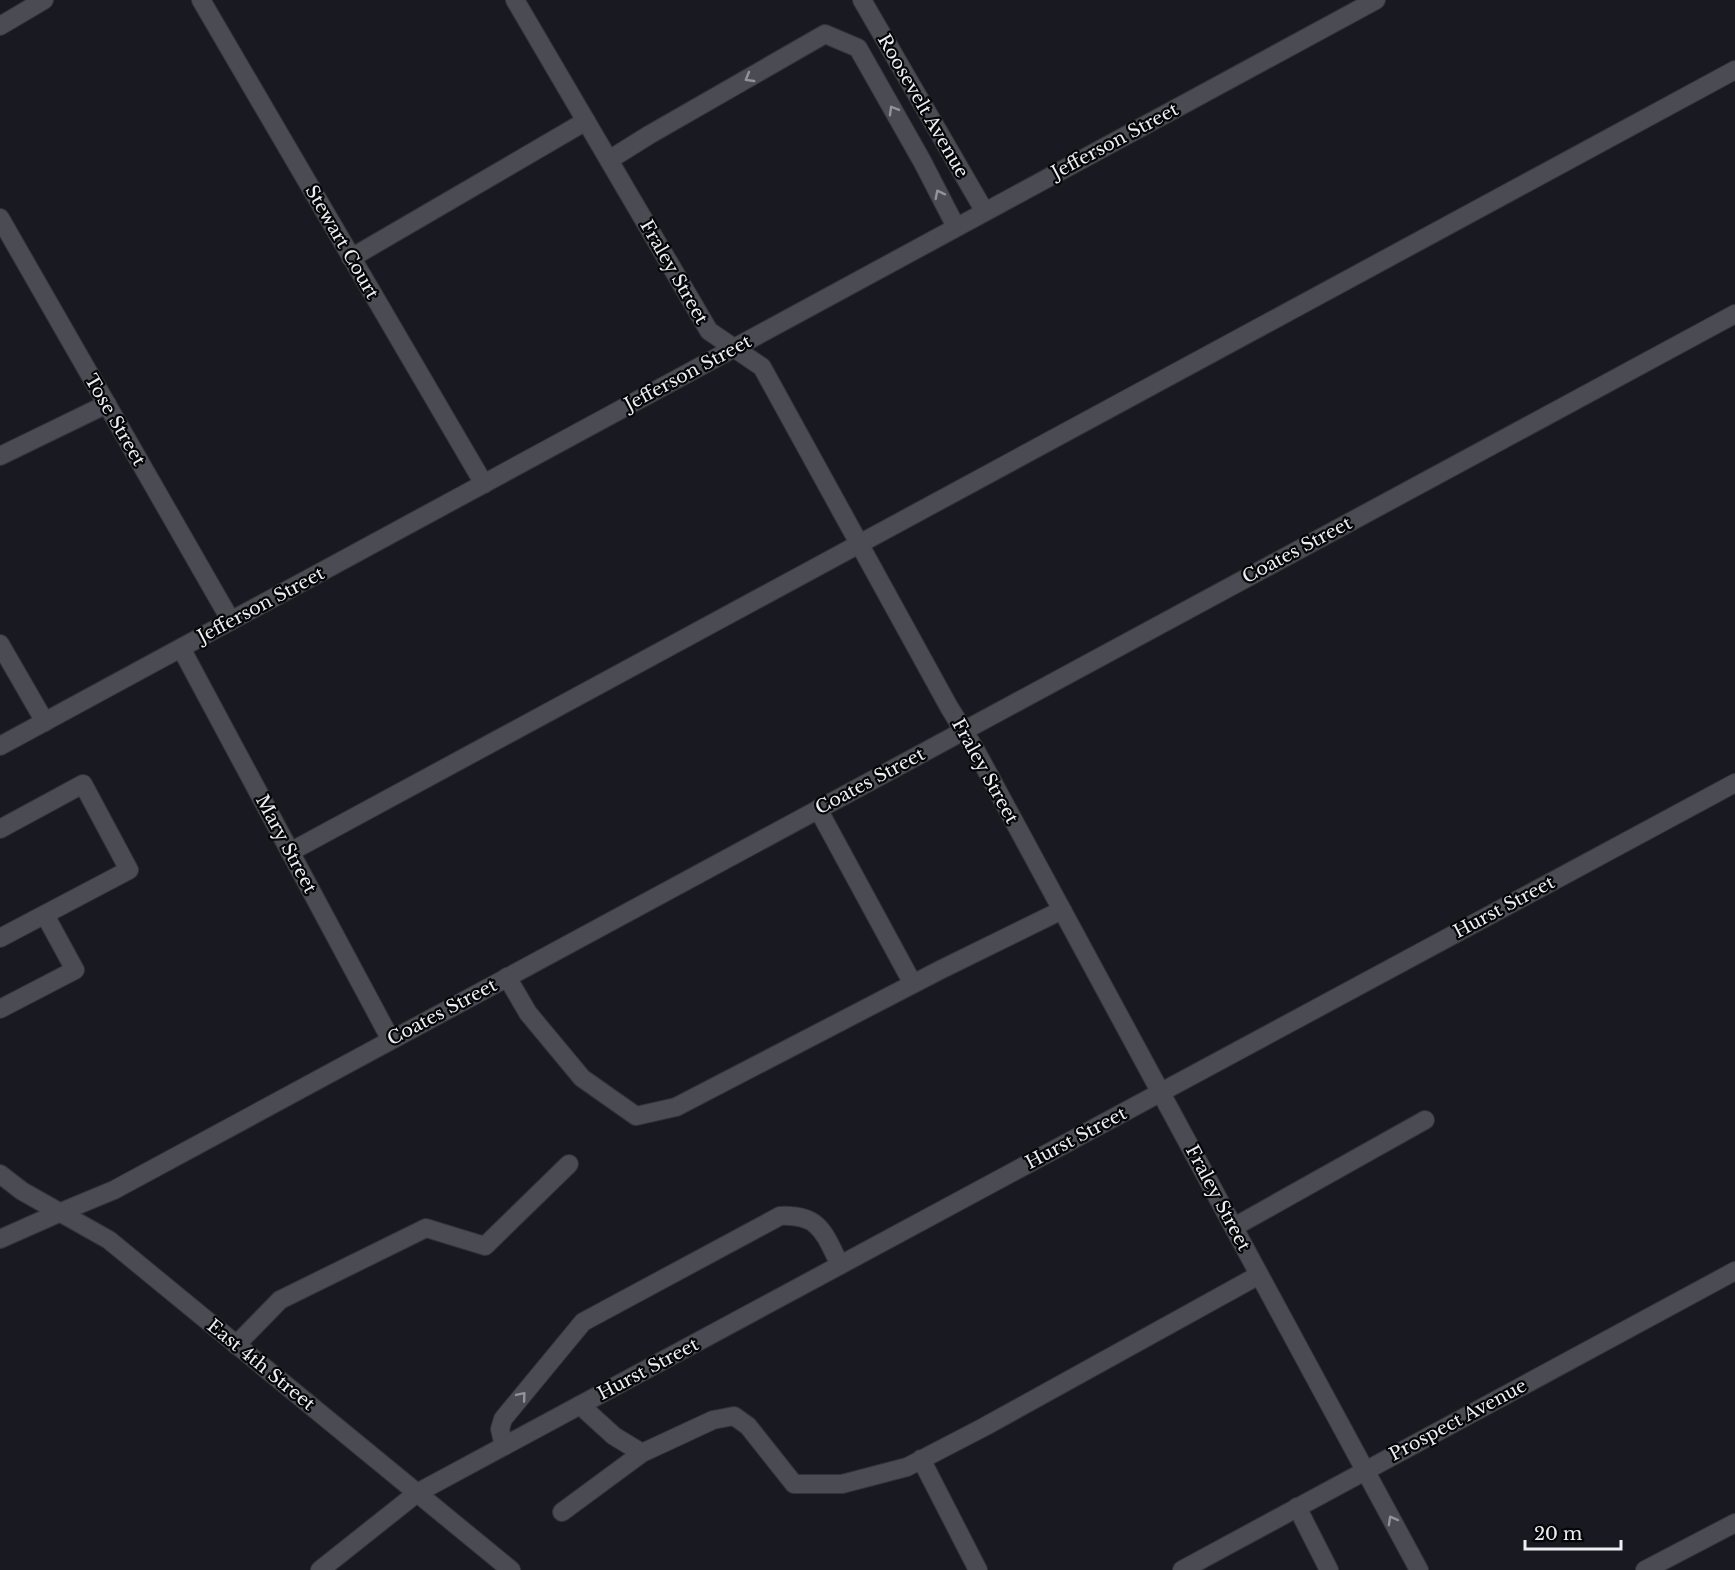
<svg xmlns="http://www.w3.org/2000/svg" width="1735" height="1570" font-family="'Libre Baskerville',serif">
<rect width="100%" height="100%" fill="#191a21"/>
<g fill="none" stroke-linecap="round" stroke-linejoin="round">
<!-- lane casing -->
<g stroke="#333438" stroke-width="20">
<path id="lane" d="M201,0l283,484
M0,26l44,-26
M609,160l40,-25 176,-101 33,14 64,113 34,66
M351,258l235,-137
M0,456l107,-52
M0,644l45,78
M818,809l95,175
M0,829l83,-45 46,86 -129,68
M290,852l1445,-782
M507,977l21,36 54,65 54,38 40,-9 264,-137 122,-60
M0,1009l75,-39 -30,-55
M1234,1227l191,-107
M236,1345l44,-45 146,-72 59,18 84,-82
M580,1405l34,31 28,17 71,-33 21,-4 14,10 46,58h48l65,-17 77,-40 275,-152
M504,1446l-4,-17 3,-10 80,-97 197,-106c40,-2 44,17 60,49
M921,1459l57,111
M1297,1507l32,63
M562,1512l80,-59
M320,1570l97,-77
M1645,1570l90,-47"/>
</g>
<!-- street casing -->
<g stroke="#333438" stroke-width="20">
<path id="street" d="M515,0l194,331 53,36 187,340 27,44 443,819
M862,0l123,212
M0,218l231,403
M181,648l210,392
M0,746l1376,-746
M61,1212l53,-22 1621,-876
M417,1493l1318,-710
M1182,1570l553,-299"/>
</g>
<!-- secondary casing -->
<g stroke="#333438" stroke-width="20">
<path id="secondary" d="M0,1174l22,17 87,49 402,330
M0,1239l61,-27"/>
</g>
<!-- lane -->
<use href="#lane" stroke="#4a4b53" stroke-width="18"/>
<!-- street -->
<use href="#street" stroke="#4a4b53" stroke-width="18"/>
<!-- secondary -->
<use href="#secondary" stroke="#4a4b53" stroke-width="18"/>
</g>
<!-- one-way arrows -->
<defs><path id="oneway-chevron" d="M-2-3.5L2.5 0L-2 3.5" fill="none" stroke-width="1.6" stroke-linecap="round" stroke-linejoin="round" transform="scale(1.5)"/></defs>
<g stroke="#93949b">
<use href="#oneway-chevron" transform="translate(749 78) rotate(150)"/>
<use href="#oneway-chevron" transform="translate(893 110) rotate(-120)"/>
<use href="#oneway-chevron" transform="translate(939 194) rotate(-117)"/>
<use href="#oneway-chevron" transform="translate(522 1396) rotate(-50)"/>
<use href="#oneway-chevron" transform="translate(1392 1520) rotate(-119)"/>
</g>
<g text-anchor="middle" dominant-baseline="central" stroke-width="4.5" stroke-linejoin="round" paint-order="stroke">
<!-- street labels -->
<g font-size="18" fill="#edeef2" stroke="#050608">
<text transform="translate(923 106) rotate(60)">Roosevelt Avenue</text>
<text transform="translate(1115 141) rotate(-28)">Jefferson Street</text>
<text transform="translate(342 242) rotate(60)">Stewart Court</text>
<text transform="translate(674 272) rotate(60)">Fraley Street</text>
<text transform="translate(688 373) rotate(-28)">Jefferson Street</text>
<text transform="translate(115 420) rotate(60)">Tose Street</text>
<text transform="translate(1297 550) rotate(-28)">Coates Street</text>
<text transform="translate(261 605) rotate(-28)">Jefferson Street</text>
<text transform="translate(985 771) rotate(61)">Fraley Street</text>
<text transform="translate(870 781) rotate(-28)">Coates Street</text>
<text transform="translate(286 844) rotate(62)">Mary Street</text>
<text transform="translate(1504 907) rotate(-28)">Hurst Street</text>
<text transform="translate(442 1012) rotate(-28)">Coates Street</text>
<text transform="translate(1076 1138) rotate(-28)">Hurst Street</text>
<text transform="translate(1218 1198) rotate(62)">Fraley Street</text>
<text transform="translate(261 1365) rotate(39)">East 4th Street</text>
<text transform="translate(648 1369) rotate(-28)">Hurst Street</text>
<text transform="translate(1458 1420) rotate(-28)">Prospect Avenue</text>
</g>
</g>
<!-- scale -->
<path d="M1525 1540v9h96v-9" fill="none" stroke="#edeef2" stroke-width="3"/>
<text x="1534" y="1540" font-size="18" fill="#edeef2" stroke="#050608" stroke-width="4.5" paint-order="stroke">20 m</text>
</svg>
